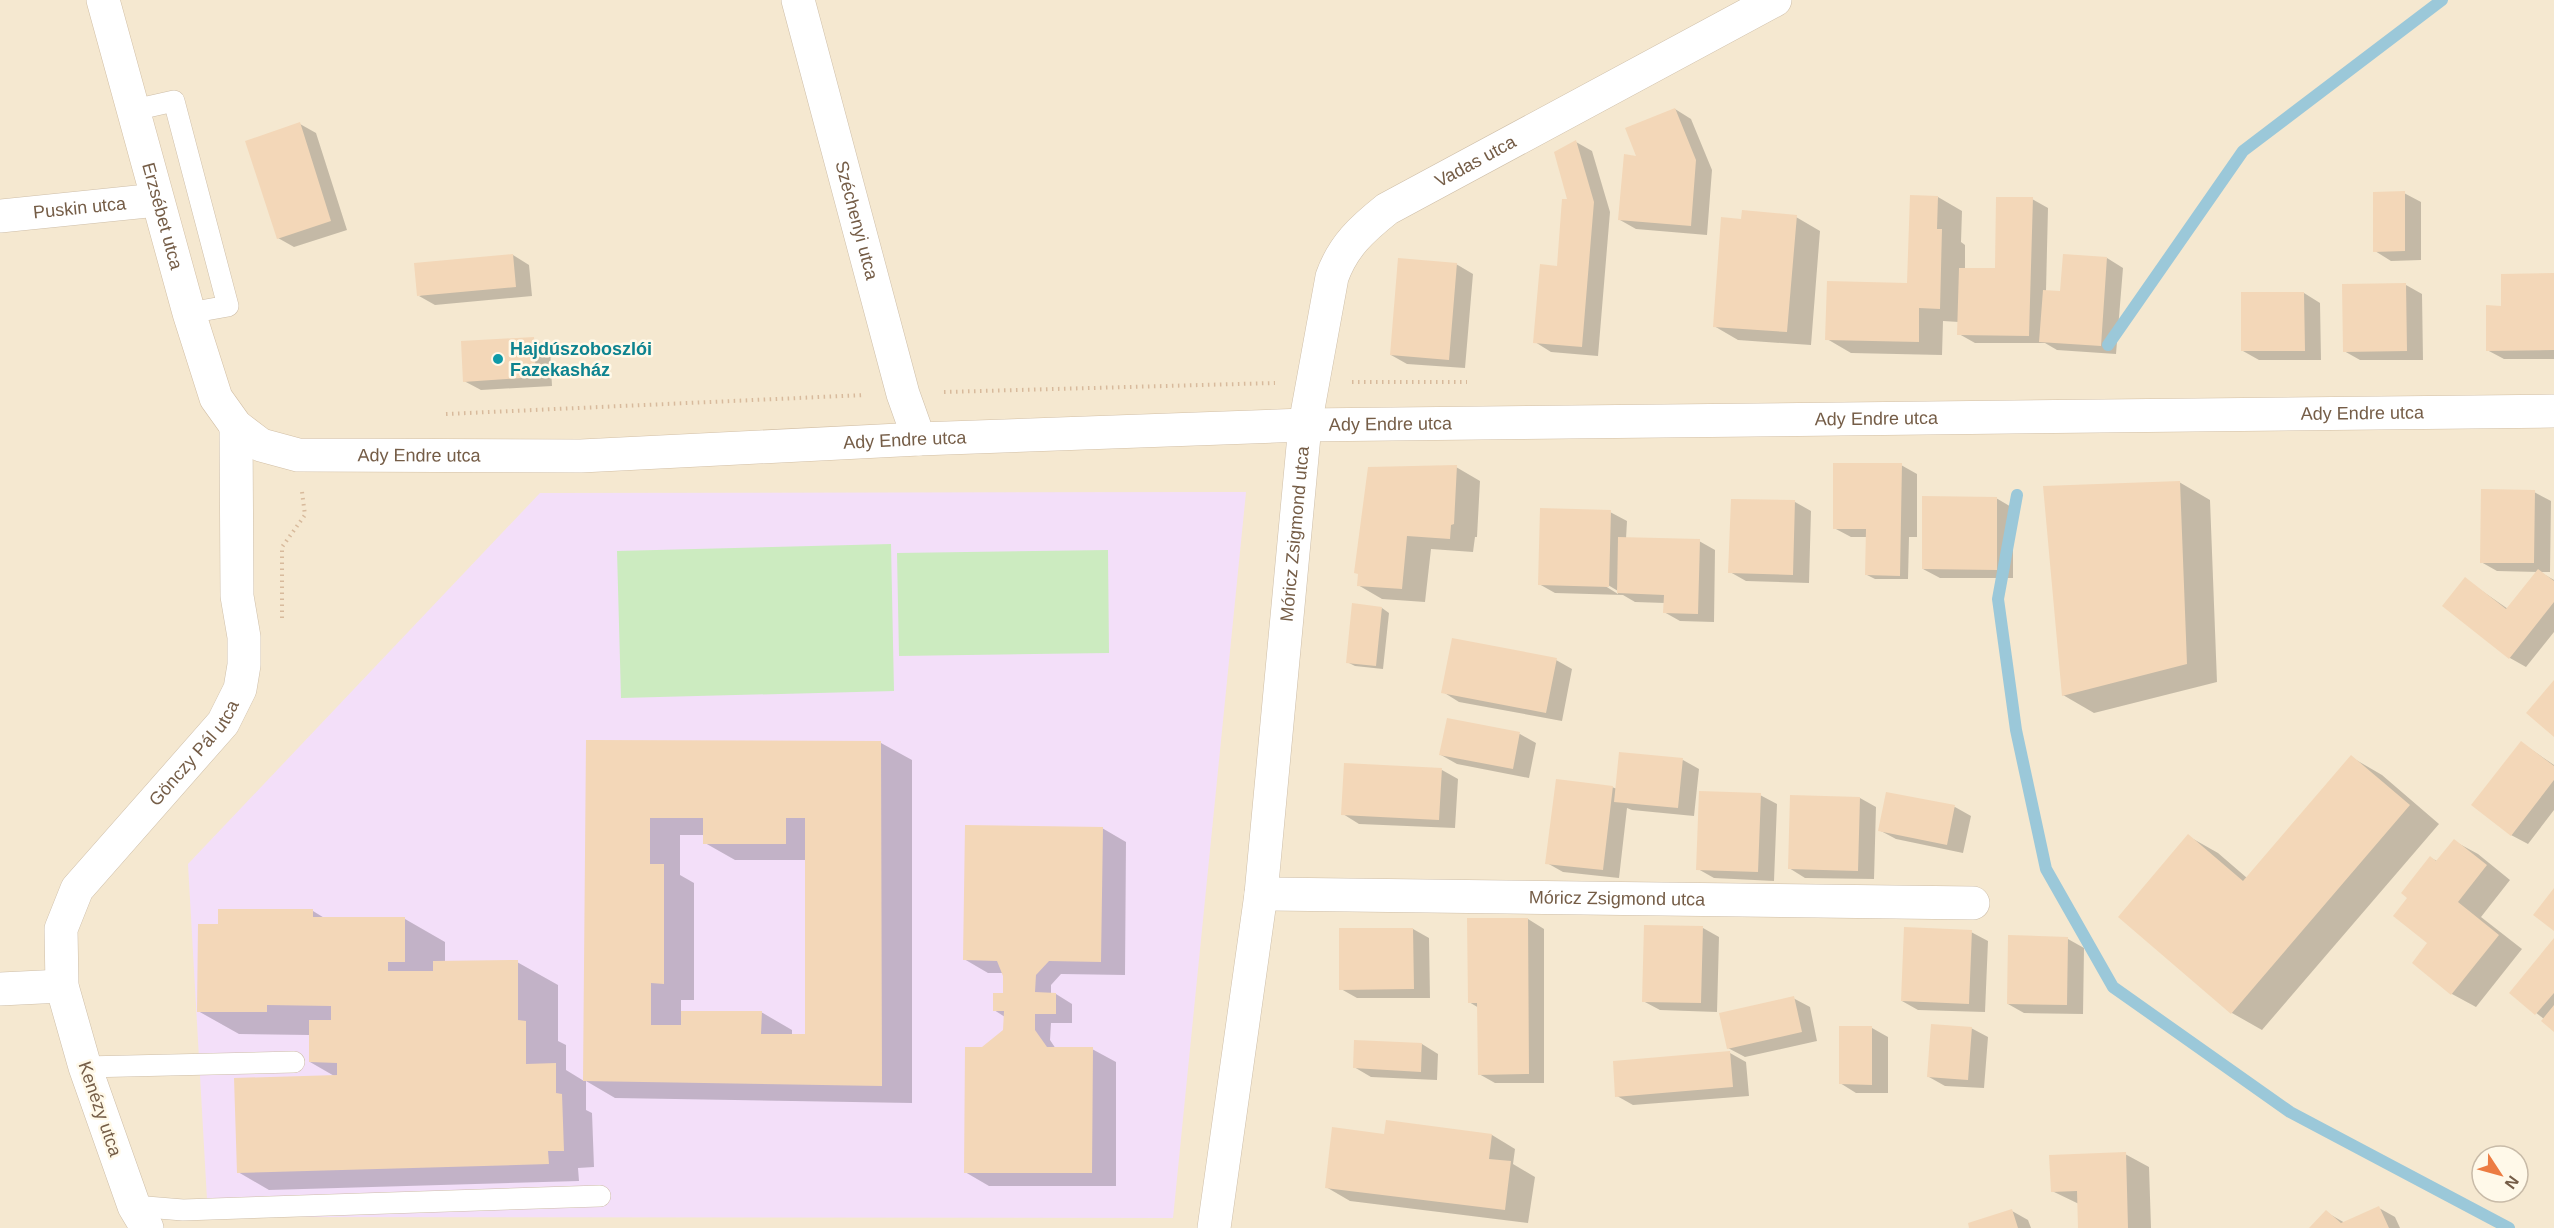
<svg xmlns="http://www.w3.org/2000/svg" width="2554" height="1228" font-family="Helvetica,sans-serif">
<rect width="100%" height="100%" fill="#fdf6e2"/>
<!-- residential -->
<path fill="#f5e8d0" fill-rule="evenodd" d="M0,0h2554v1228h-2554zM2482,1156h36v36h-36z"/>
<!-- education -->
<path fill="#f3dff9" d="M1246,492l-73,726 -965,-1 -20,-353 352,-371z"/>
<!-- green -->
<path fill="#ccebc0" d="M891,544l3,147 -273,7 -4,-147z
M1108,550l1,103 -210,3 -2,-103z"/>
<!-- shadow -->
<path fill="#0003" fill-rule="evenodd" d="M1675,109l16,10 21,51 -5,65 -71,-6 -16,-9 19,-63z
M300,124l16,9 31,97 -53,17 -16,-9z
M1576,142l16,9 18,61 -12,144 -47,-4 -16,-10 24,-75z
M2404,193l17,9v58l-30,1 -16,-10z
M1938,197l24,14 -1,31 4,3v24l31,1 36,-71 16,9 -2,83 16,2 45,-35 16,10 -7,86 -59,-4 -12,-7h-70l-16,-9v-12l-16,-1 -1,34 -91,-2 -24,-14 82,-55z
M1796,217l24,14 -9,114 -73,-5 -24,-14z
M513,255l16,10 3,31 -97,9 -16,-9z
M1456,264l17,10 -8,94 -58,-4 -16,-9z
M2554,275v84h-50l-17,-9z
M2406,285l16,9 1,66h-63l-16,-9z
M2304,293l16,10 1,57h-62l-16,-9z
M533,339l17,9 2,38 -71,4 -17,-9z
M1901,465l16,9v63h-8l-1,42h-33l-8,-4 1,-38h-17l-17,-9z
M1456,467l24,14 -3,56h-2l-2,15 -42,-3 -6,53 -43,-3 -24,-14z
M2179,482l31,18 7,182 -123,31 -31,-18z
M2534,492l17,9 -1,71h-10l14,8v52l-28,35 -16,-9 -66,-53 21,-26 43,30 30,-37 -41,-1 -16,-9z
M1996,498l17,10v70h-73l-17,-9z
M1732,500l63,2 16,9 -2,72 -63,-2 -16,-9z
M1610,512l17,9 -1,18 73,2 16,9 -1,72 -34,-1 -16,-9 1,-9 -30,-1 -12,-7 -68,-2 -16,-9zM1603,582l15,9v3l-16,-10z
M1382,608l7,5 -6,56 -28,-3 -8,-4z
M1556,660l16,9 -10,52 -103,-19 -16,-10z
M1520,734l16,9 -7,35 -72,-14 -16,-9z
M587,741l294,2 31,17v343l-297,-5 -29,-17v29l6,3 2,54 -16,1 1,13 -310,9 -31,-18 98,-95 -26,-15v-27l-71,-1 -41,-23 21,-85 94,-15 13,8h79l40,23v20h72l41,23v56l8,4v25l18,11zM680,835h24l1,8 30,17h72l-1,175h-14v-5l-31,-18h-80v-12h13v-117l-14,-8z
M2522,743l32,22v45l-26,34 -17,-9z
M2351,757l31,18 57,49 -177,206 -30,-17 -44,-177 30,17 29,25z
M1683,760l16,9 -5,47 -62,-6 -5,-2 -8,70 -56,-6 -16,-9 65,-76 5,2z
M1442,770l16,9 -3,49 -96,-4 -16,-10z
M1760,795l17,9 -3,77 -60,-3 -16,-9z
M1860,798l16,9 -2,72 -69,-1 -16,-10z
M1955,807l16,9 -8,37 -67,-14 -17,-9z
M1102,828l24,14 -1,133 -64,-1 -10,11v9h5l16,10v19h-21l-1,17 6,9h36l24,13v124h-127l-24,-14 23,-123 17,-18v-14l-11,-7 10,-15v-22h-16l-24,-14z
M2454,841l24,13 32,26 -29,37 41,32 -46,58 -24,-13 -38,-31 16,-20 -21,-45 22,-40 6,3z
M1528,919l16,10v154h-49l-16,-9v-66l-10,-6z
M1645,926l58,2 16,9 -2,75 -57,-2 -17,-9z
M1413,929l16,9 1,60h-73l-16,-9z
M1971,932l17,9 -3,71 -67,-2 -16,-9z
M2010,937l58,2 16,9 -1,66 -59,-1 -16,-9z
M2554,941v89l-10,-11 -33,-26z
M1793,998l17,9 7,34 -72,16 -17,-9z
M1841,1027l31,1 16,9v56h-32l-16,-10z
M1971,1028l17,9 -4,51 -39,-2 -16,-9z
M1356,1041l66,3 16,10 -1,26 -66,-3 -17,-10z
M1730,1053l16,9 3,34 -116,9 -16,-9z
M1385,1135h107l23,14 -2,15 22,13 -7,46 -178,-22 -24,-14z
M2125,1154l24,13 2,61h-71l-1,-24 -27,-13z
M2379,1208l16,9 5,11h-89l15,-16 19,11z
M2012,1211l16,9 3,8h-60z"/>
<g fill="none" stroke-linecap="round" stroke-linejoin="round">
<!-- stream -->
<path stroke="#9bc8d9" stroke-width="12" d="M2108,345l135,-194 199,-151
M2017,495l-19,104 18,131 30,139 67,118 177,125 219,116"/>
</g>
<!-- building -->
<path fill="#f3d7b8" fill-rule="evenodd" d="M1675,108l21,52 -5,66 -73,-6 6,-66 12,2 -11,-28z
M300,122l31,99 -54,18 -32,-98z
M1576,140l18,62 -12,145 -49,-4 7,-79 17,2 5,-67h5l-13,-47z
M2405,191v60l-32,1v-60z
M1910,195l28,1 -1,33h5l-2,80 -21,-1v34l-94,-2 2,-59 80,2z
M1996,197h37l-4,139 -72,-1 2,-67h36z
M1742,210l55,5 -10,117 -74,-5 8,-110 20,2z
M513,254l3,33 -99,9 -3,-33z
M2063,254l44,3 -6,89 -62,-4 4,-52 17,1z
M1398,258l59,5 -8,97 -59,-5z
M2554,273v77l-68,1v-46l15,1v-32z
M2406,283l1,68 -64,1 -1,-68z
M2241,292h63l1,59h-64z
M534,337l2,40 -73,5 -2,-41z
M1833,463h69l-2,113 -35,-1 1,-46h-33z
M1457,465l-3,59 -3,1 -1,14 -43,-3 -5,53 -45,-3 1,-12 -4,-1 14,-106z
M2180,481l7,183 -125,32 -19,-210z
M2481,489l54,1 -1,73h-54z
M1922,496l75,1v73l-75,-1z
M1731,499l64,1 -2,75 -65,-2z
M1540,508l71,2 -2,77 -71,-2z
M1618,537l82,2 -2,75 -35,-1 1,-18 -47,-2z
M2538,569l16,12v21l-45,57 -67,-53 23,-29 41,32z
M1352,603l30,4 -6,59 -30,-3z
M1452,638l105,20 -11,55 -105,-20z
M2554,680v57l-28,-24z
M1447,718l73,14 -7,37 -74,-14z
M586,740l295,1 1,345 -299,-5zM650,818h53v26h83v-26h19v216h-44l1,-23h-81v14h-30v-42l13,1v-120h-14z
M2521,741l33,25v14l-43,56 -40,-31z
M1619,752l64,6 -5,50 -64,-6z
M2351,755l59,50 -179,209 -113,-97 70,-83 55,47z
M1344,763l98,5 -3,52 -98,-5z
M1556,779l57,7 -10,84 -58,-6z
M1699,791l62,2 -3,79 -62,-2z
M1886,792l69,13 -8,40 -69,-14z
M1790,795l70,2 -2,74 -70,-2z
M965,825l138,2 -2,135 -52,-1 -13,14 -1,17 21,1v21h-21v16l12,17h46l-1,126h-128l1,-126h17l21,-17 1,-19h-11v-18h10v-17l-6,-15 -34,-1z
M2454,839l33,26 -29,37 41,33 -48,60 -39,-32 15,-20 -34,-27 14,-18 -6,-5 29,-37 6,5z
M2554,888v43l-21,-16z
M218,909h95v8h92v45h-17v9h45v-10l85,-1v60l8,1v43l30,-1v30l6,1 2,57h-16l1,13 -312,9 -3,-95 103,-3v-12l-28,-1v-42h22v-14l-64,-1v7h-70l1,-88h20z
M1467,918h61l1,156 -51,1 -1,-72h-9z
M1644,925l59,1 -2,77 -59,-1z
M1904,927l68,3 -3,74 -68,-3z
M1339,928h74l1,61 -75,1z
M2008,935l60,2 -1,68 -60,-1z
M2554,938v55l-19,22 -26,-22z
M1794,996l8,36 -75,17 -8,-36z
M2554,1005v27l-13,-11z
M1931,1024l41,3 -4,53 -41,-3z
M1839,1026h33v59l-33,-1z
M1354,1040l68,3 -1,29 -68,-4z
M1730,1051l3,36 -118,10 -2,-36z
M1386,1120l106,14 -3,25 22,2 -6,49 -180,-22 7,-61 52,7z
M2126,1152l2,76h-50l-1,-37 -26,1 -2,-37z
M2379,1206l10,22h-80l17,-18 15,13z
M2012,1209l6,19h-49l-1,-5z"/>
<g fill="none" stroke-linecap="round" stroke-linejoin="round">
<!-- lane casing -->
<g stroke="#cebea8" stroke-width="22">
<path id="lane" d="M134,110l40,-9 54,205 -39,7
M85,1067l209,-5
M134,1206l49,4 417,-14"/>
</g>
<!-- street casing -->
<g stroke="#cebea8" stroke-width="34">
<g id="street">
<path id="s1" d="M798,0l105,394 16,45"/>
<path id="s2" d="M0,216l157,-16"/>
<path id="s3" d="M1261,894l712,9"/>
<path d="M0,989l62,-3"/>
<path id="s4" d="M147,1228l-13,-22 -49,-139 -23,-81 -1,-57 16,-40 146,-166 17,-34 4,-24v-28l-7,-41 -1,-170"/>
<path id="s5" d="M1214,1228l47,-334 44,-469 27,-148c11,-31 30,-48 55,-68l388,-209"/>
</g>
</g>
<!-- secondary casing -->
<g stroke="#d2bfa5" stroke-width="34">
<g id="secondary">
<path id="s6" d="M103,0l86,313 27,85 20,28 25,19 37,10 283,1 338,-17 386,-14 1249,-14"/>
</g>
</g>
<!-- path -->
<path stroke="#d8ba9c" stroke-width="4" stroke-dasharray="1.5 4.5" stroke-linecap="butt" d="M1352,382h115
M944,392l331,-9
M446,414l418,-19
M282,618v-71l23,-32 -3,-23"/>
<!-- lane -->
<use href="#lane" stroke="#fff" stroke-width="21"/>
<!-- street -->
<use href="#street" stroke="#fff" stroke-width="33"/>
<!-- secondary -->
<use href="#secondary" stroke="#fff" stroke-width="33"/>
</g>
<!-- markers -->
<circle fill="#0f9aa8" stroke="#fff9e9" stroke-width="2" cx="498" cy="359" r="6"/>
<g text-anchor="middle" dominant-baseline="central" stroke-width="5" stroke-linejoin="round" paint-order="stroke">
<!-- street labels -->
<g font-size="18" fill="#755d47" stroke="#fff9e9">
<text stroke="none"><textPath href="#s5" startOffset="1148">Vadas utca</textPath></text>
<text stroke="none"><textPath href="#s2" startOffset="80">Puskin utca</textPath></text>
<text stroke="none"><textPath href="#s6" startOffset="224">Erzsébet utca</textPath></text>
<text stroke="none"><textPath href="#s1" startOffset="228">Széchenyi utca</textPath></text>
<text stroke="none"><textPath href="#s6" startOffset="2583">Ady Endre utca</textPath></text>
<text stroke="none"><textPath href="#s6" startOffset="2097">Ady Endre utca</textPath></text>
<text stroke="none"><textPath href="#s6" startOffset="1611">Ady Endre utca</textPath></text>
<text stroke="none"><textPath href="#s6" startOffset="1125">Ady Endre utca</textPath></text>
<text stroke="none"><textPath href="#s6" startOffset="639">Ady Endre utca</textPath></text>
<text stroke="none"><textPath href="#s5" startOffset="699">Móricz Zsigmond utca</textPath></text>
<text stroke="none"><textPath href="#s4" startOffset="537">Gönczy Pál utca</textPath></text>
<text stroke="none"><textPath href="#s3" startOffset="356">Móricz Zsigmond utca</textPath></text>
<text transform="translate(100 1109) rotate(71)">Kenézy utca</text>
</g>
<!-- culture labels -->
<g font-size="18" font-weight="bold" fill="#0d838f" stroke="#fff9e9" text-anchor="start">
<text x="510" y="349">Hajdúszoboszlói<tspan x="510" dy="21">Fazekasház</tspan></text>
</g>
</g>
<!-- north arrow -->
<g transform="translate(2500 1174) rotate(126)"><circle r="28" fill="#fff9e9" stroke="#c8bba8" stroke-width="1.5"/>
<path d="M0-4.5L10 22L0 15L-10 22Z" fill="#ec7c42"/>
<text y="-9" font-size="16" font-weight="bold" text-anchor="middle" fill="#755d47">N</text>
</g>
</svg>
